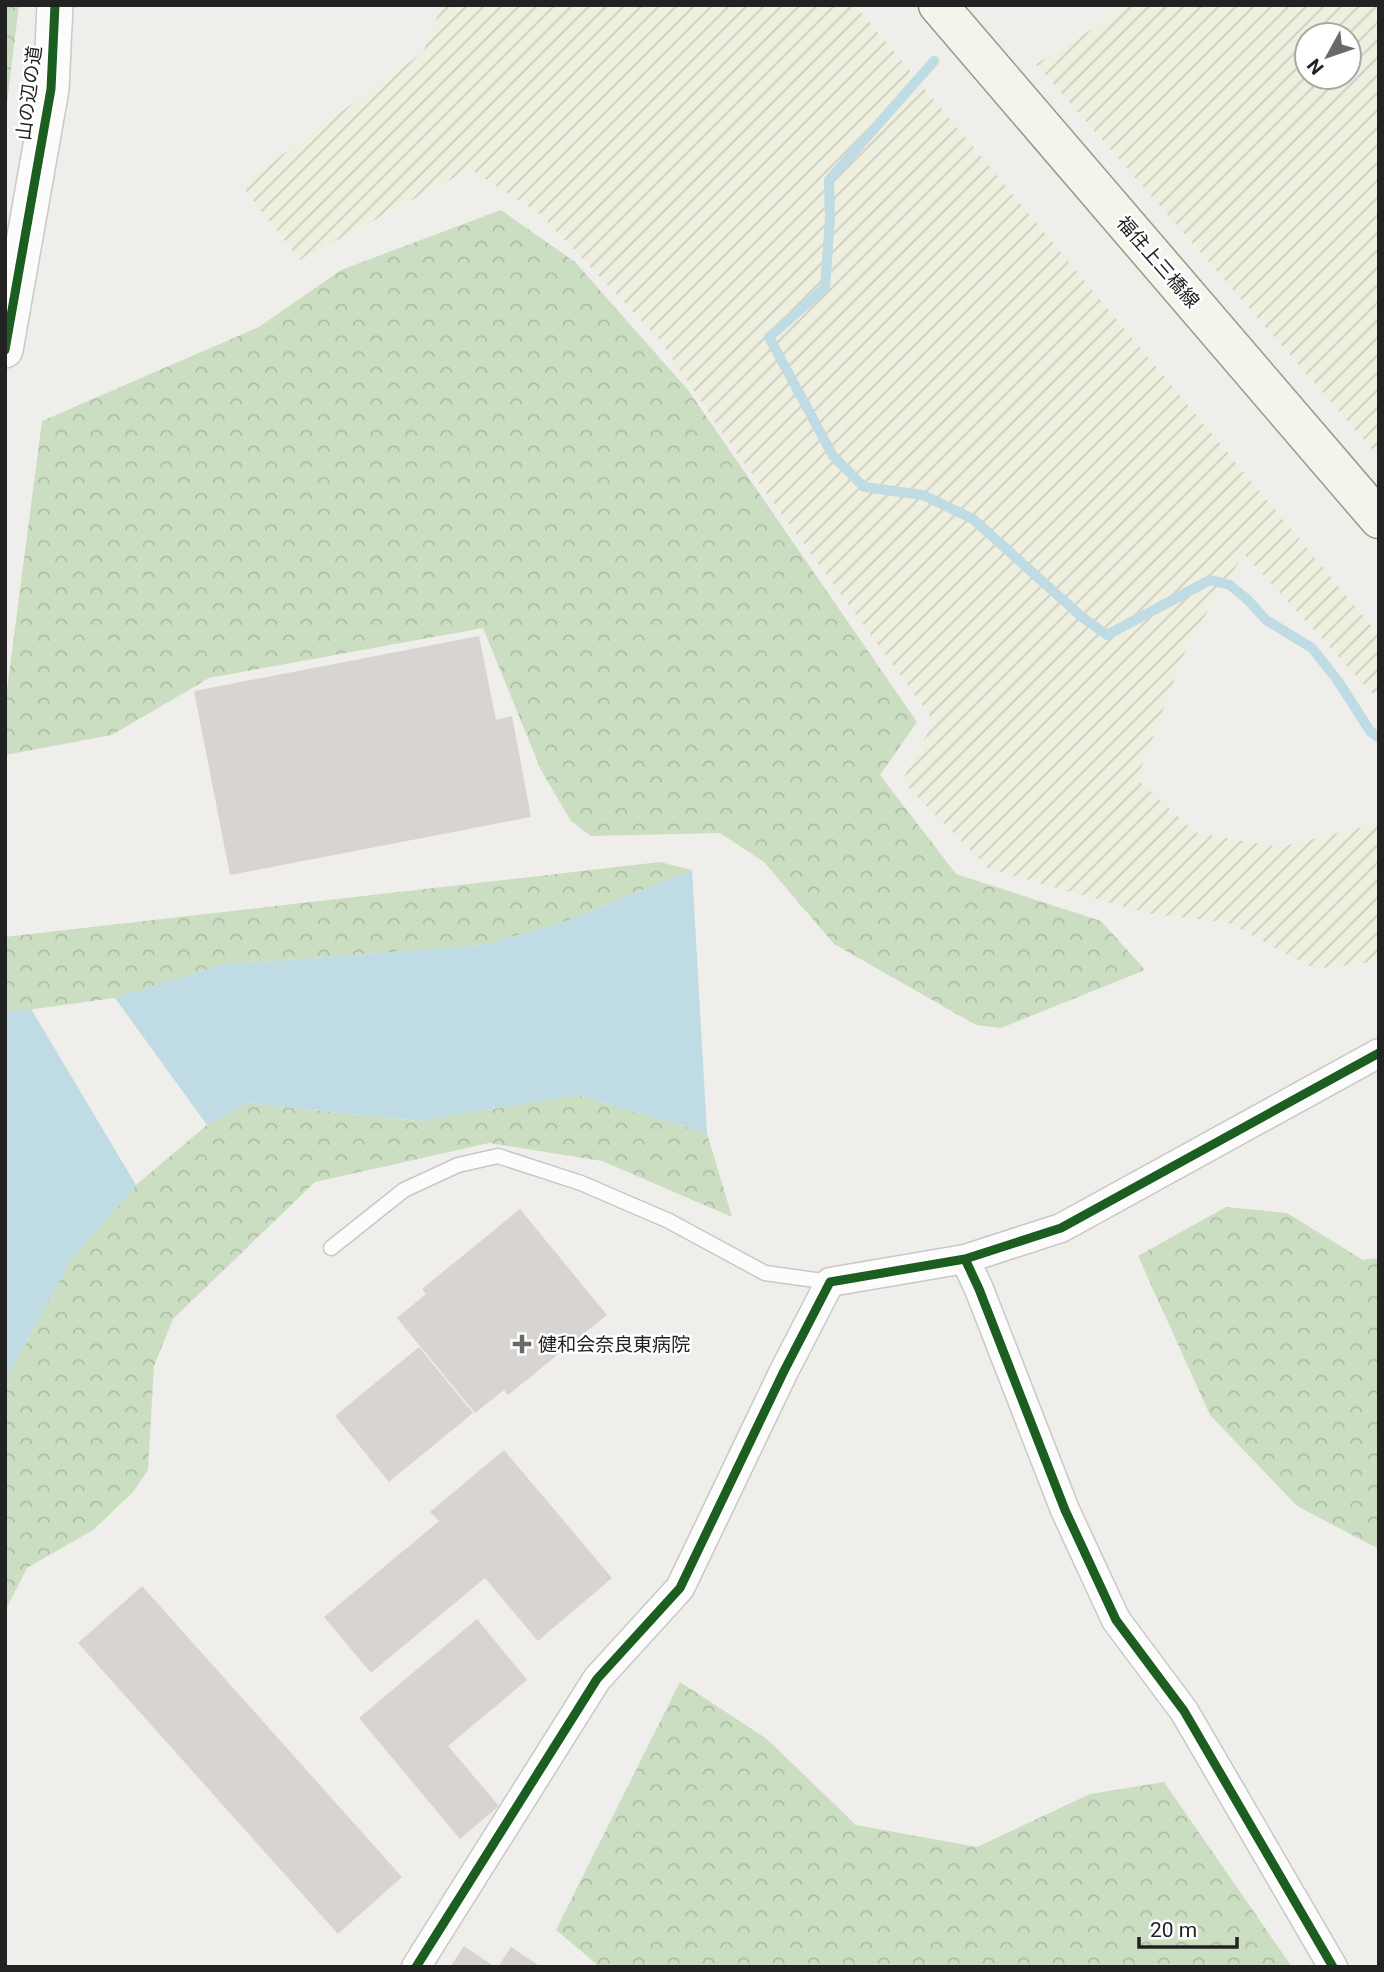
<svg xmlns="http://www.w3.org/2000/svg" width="1384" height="1972" font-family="Roboto,'Noto Sans JP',sans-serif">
<defs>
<pattern id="farmland-furrows" width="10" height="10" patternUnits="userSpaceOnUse" patternTransform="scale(1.75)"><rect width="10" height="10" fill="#efefdf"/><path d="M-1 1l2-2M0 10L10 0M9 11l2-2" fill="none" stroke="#cdcdbf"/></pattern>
<pattern id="forest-crowns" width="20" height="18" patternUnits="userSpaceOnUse" patternTransform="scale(1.75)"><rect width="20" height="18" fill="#cbdec1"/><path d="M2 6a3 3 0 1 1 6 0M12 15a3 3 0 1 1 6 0" fill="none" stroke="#aebea6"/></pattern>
</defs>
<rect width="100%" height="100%" fill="#f0eeeb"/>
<!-- farmland -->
<path fill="url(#farmland-furrows)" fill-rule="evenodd" d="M442,5h413l524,630v66l-135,-147 -55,87 -52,138 59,54 84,14 96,-23 3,2v135l-64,8 -88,-47 -77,-8 -161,-45 -87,-88 32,-60 -211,-287 -64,-95 -119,-125 -70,-45 -170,91 -59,-75 182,-133z
M1131,5h248v452l-343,-393zM1307,35h42v42h-42z"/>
<!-- forest -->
<path fill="url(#forest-crowns)" d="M5,5h14l-14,114z
M501,210l74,52 113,128 229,332 -37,53 76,99 145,47 44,49 -144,58 -25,-3 -142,-81 -70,-82 -44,-29 -129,3 -20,-15 -30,-51 -58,-142 -274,50 -97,57 -107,20v-50l37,-284 217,-94 82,-57z
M660,862l32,8 -128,52 -81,23 -263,20 -105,33 -110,15v-76z
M578,1095l129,38 25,84 -130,-56 -113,-18 -174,39 -142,137 -19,47 -6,104 -16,23 -39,37 -66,38 -22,43v-230l66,-121 65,-75 71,-60 40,-22 170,18z
M1226,1207l61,6 76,47 16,-2v291l-82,-43 -87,-91 -72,-159z
M680,1682l87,57 89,86 121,22 113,-53 74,-12 128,185h-692l-44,-37z"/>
<!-- water -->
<path fill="#bfdbe3" d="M692,870l15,263 -129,-38 -160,26 -171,-18 -40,22 -92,-127 105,-33 263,-20 81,-23z
M31,1009l105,176 -65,75 -66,121v-368z"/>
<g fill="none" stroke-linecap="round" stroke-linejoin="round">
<!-- stream -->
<path stroke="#bfdbe3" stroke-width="10" d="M934,61l-105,119 1,38 -5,70 -56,49 64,119 31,31 59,8 50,24 109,98 25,18 103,-55 20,5 18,15 18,20 46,28 26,33 32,50 9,7"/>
</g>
<!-- building -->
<path fill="#d7d4d2" d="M479,636l17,84 16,-4 19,101 -301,58 -36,-184z
M520,1209l87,106 -99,80 -4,-5 -29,23 -78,-95 29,-24 -4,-5z
M419,1347l54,66 -84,69 -54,-66z
M504,1450l108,128 -74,63 -53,-63 -114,95 -47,-56 115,-96 -9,-9z
M142,1586l260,291 -64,57 -260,-291z
M477,1619l50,61 -79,66 51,60 -39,33 -101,-121z
M464,1946l31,21h-45z
M511,1947l30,20h-43z"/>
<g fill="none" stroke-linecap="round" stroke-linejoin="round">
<!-- service casing -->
<g stroke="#c9c8c7" stroke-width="17">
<path id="service" d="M331,1248l73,-58 54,-25 40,-9 83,27 88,38 96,52 65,9"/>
</g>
<!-- minor casing -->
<g stroke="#c9c8c7" stroke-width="31">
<path id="minor" d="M965,1259l14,30 86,221 51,110 68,91 149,256
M416,1967l181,-288 83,-91 104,-217 46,-89 135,-23 96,-31 318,-175"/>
</g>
<!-- tertiary casing -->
<g stroke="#c9c8c7" stroke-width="38">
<path id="tertiary" d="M5,350l46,-261 4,-84"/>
</g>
<!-- secondary casing -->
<g stroke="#999a82" stroke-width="41">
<path id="secondary" d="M938,5l441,514"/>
</g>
<!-- service -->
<use href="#service" stroke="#fdfcfc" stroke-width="14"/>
<!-- minor -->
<use href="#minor" stroke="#fdfcfc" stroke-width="28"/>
<!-- tertiary -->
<use href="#tertiary" stroke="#fdfcfc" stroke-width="35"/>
<!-- secondary -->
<use href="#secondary" stroke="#f4f4ed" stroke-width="38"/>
<!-- cycleway casing -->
<g stroke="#fff" stroke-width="13">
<path id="cycleway" d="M5,350l46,-261 4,-84
M965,1259l14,30 86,221 51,110 68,91 149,256
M416,1967l181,-288 83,-91 104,-217 46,-89 135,-23 96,-31 318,-175"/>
</g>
<!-- cycleway -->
<use href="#cycleway" stroke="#1b5e20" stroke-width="9"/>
</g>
<!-- markers -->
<path fill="#6a6968" stroke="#fff" stroke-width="2.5" d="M518.5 1333.5h7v7h7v7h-7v7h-7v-7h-7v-7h7z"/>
<g text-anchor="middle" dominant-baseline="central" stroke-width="5" stroke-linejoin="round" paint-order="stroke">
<!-- street labels -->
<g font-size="19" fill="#222" stroke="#fff">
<text transform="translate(29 93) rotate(-83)">山の辺の道</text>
<text transform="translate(1158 262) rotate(49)">福住上三橋線</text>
</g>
<!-- poi labels -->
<g font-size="19" fill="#222" stroke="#fff" text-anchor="start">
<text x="538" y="1344">健和会奈良東病院</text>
</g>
</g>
<!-- border -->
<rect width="1384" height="1972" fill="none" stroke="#222222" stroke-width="14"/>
<!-- north arrow -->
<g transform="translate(1328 56) rotate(230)"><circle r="33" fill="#ffffff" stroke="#a7a7a7" stroke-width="2"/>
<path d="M0-5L12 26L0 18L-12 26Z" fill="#6a6968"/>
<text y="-10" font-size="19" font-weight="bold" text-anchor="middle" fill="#222222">N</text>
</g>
<!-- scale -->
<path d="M1139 1937v10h98v-10" fill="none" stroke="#222222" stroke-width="3.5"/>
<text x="1150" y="1937" font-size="21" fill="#222222" stroke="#ffffff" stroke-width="5" paint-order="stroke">20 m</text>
</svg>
